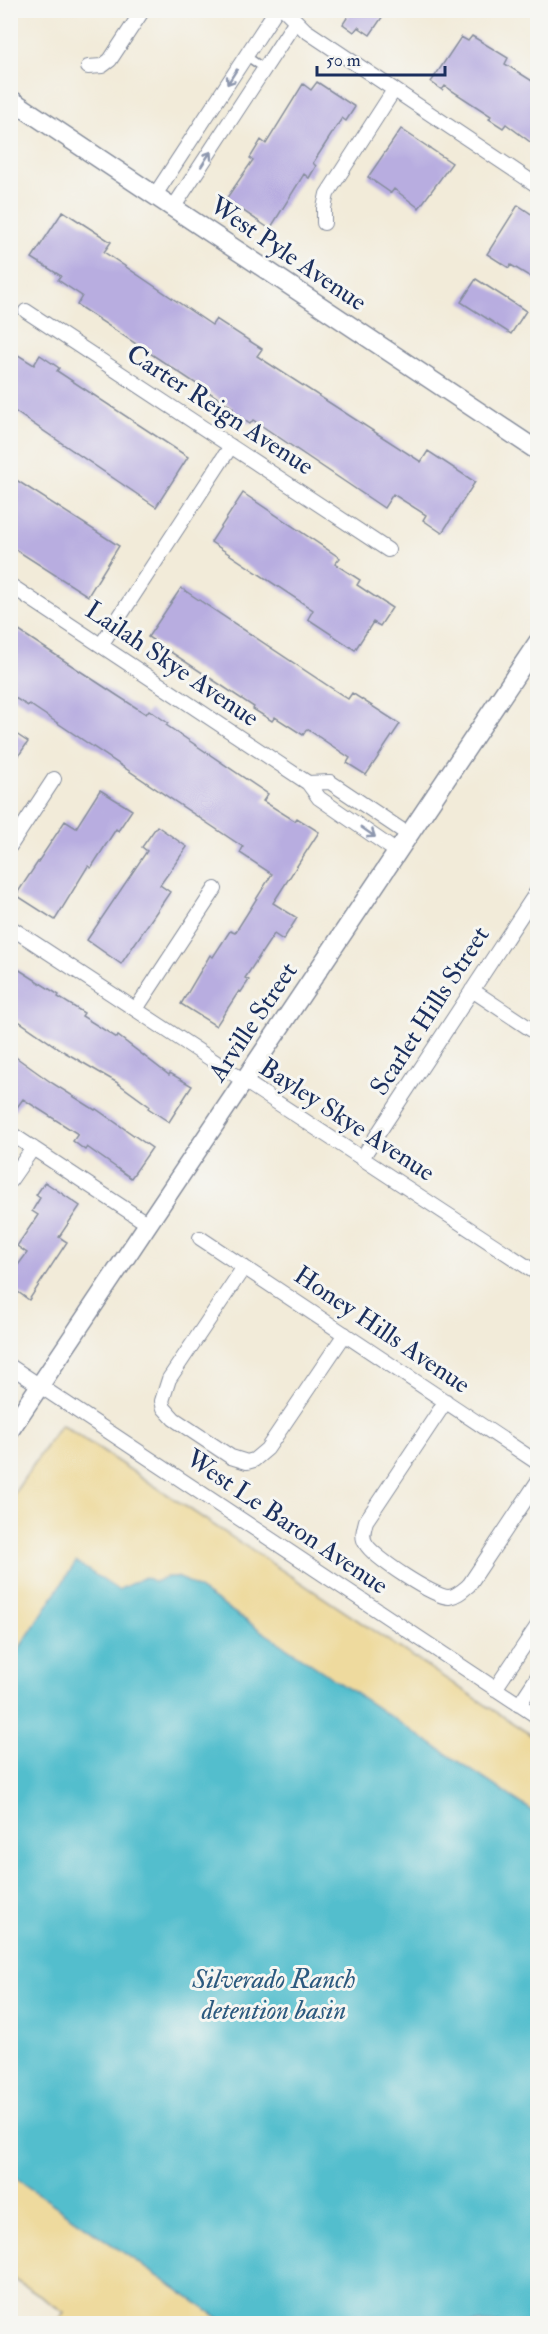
<svg xmlns="http://www.w3.org/2000/svg" width="548" height="2334" font-family="'IM FELL Double Pica',serif">
<rect width="100%" height="100%" fill="#f6f6f2"/>
<filter id="ink" filterUnits="userSpaceOnUse"><feTurbulence type="fractalNoise" baseFrequency=".0167" numOctaves="2"/><feDisplacementMap in="SourceGraphic" scale="12" xChannelSelector="R" yChannelSelector="G"/><feConvolveMatrix kernelMatrix="1 2 1 2 8 2 1 2 1" color-interpolation-filters="sRGB"/></filter>
<filter id="wash" filterUnits="userSpaceOnUse"><feTurbulence type="fractalNoise" baseFrequency=".008" numOctaves="4" result="noise"/><feDisplacementMap in="SourceGraphic" scale="24" xChannelSelector="R" yChannelSelector="G"/><feGaussianBlur stdDeviation="1.35" result="paint"/><feColorMatrix in="noise" values="0 0 0 0 0 0 0 0 0 0 0 0 0 0 0 0 0 1.4 0 .05"/><feComposite in="paint" operator="in"/></filter>
<g filter="url(#wash)">
<rect width="100%" height="100%" fill="#f2ebd9"/>
<!-- sand -->
<path fill="#eeda9e" stroke="#84847e" stroke-width="1.5" d="M61,1424l476,315v75l-359,-237h-12l-11,5 -144,169v-253z
M11,2175l215,148h-168l6,-11 -53,-35z"/>
<!-- water -->
<path fill="#53becd" stroke="#377696" stroke-width="1.5" d="M76,1562l42,28 27,-13 10,5c12,-6 20,-7 33,0l349,232v509h-311l-215,-148v-514z"/>
<g id="blocks">
<!-- building -->
<path fill="#b8ade0" d="M352,10h35l-17,25 -12,-8 -4,5 -11,-8z
M472,36l36,22 -3,6 32,20v63l-31,-23 -3,4 -14,-9 2,-3 -46,-30 -3,4 -11,-8 30,-45 7,4z
M317,82l38,25 -9,14 -4,-3 -29,45 3,3 -7,12 -5,-4 -34,55 -44,-30 27,-39 -3,-2 11,-18 5,4 37,-60 8,6z
M401,129l51,34 -33,45 -25,-19 -3,4 -23,-16z
M518,205l19,13v63l-26,-16 -2,3 -22,-14z
M63,211l48,31 -7,10 108,73 4,-6 46,30 -5,7 164,106 7,-11 47,31 -33,51 -19,-13 3,-5 -33,-21 -9,14 -131,-88 -3,4 -19,-13 2,-3 -156,-103 5,-9 -24,-16 3,-4 -29,-18z
M476,279l50,32 -15,23 -50,-32z
M10,350l24,15 6,-10 19,13 -2,3 131,86 -32,50 -146,-99z
M10,476l109,70 -31,50 -78,-50z
M243,493l97,65 -5,6 25,16 -3,5 35,23 -12,18 -7,-4 -18,28 -47,-31 5,-9 -102,-68z
M181,588l167,111 4,-6 48,31 -34,51 -19,-12 3,-5 -43,-29 -4,6 -28,-18 -3,4 -19,-12 1,-2 -106,-70z
M10,625l108,71 28,18 3,-4 19,13 -2,2 102,69 -5,7 32,20 2,-3 22,14 -46,71 24,15 -14,22 -9,-6 -29,44 4,2 -8,12 -2,-1 -23,35 -35,-22 29,-49 3,2 17,-26 5,2 37,-59 -32,-21 3,-6 -214,-143 -1,2 -18,-11z
M10,730l18,12 -18,26z
M100,790l32,20 -14,21 -2,-2 -25,39 -3,-2 -33,54 -39,-25 49,-74 11,7z
M157,826l30,21 -27,38 10,7 -49,72 -34,-24 60,-89 -5,-4z
M10,964l49,31 -1,2 26,16 -2,3 35,22 1,-2 51,39 1,-2 22,13 -23,36 -21,-14 1,-2 -33,-24 -55,-32 -51,-35z
M10,1053l42,30 43,27 1,-1 56,39 -21,30 -44,-31 -2,3 -12,-9 5,-7 -55,-35 -13,18z
M45,1182l35,24 -21,31 8,5 -38,58 -19,-14v-10l17,-23 -10,-7 21,-31 -6,-4 8,-13 -4,-3z"/>
</g>
</g>
<g filter="url(#ink)">
<use href="#blocks" fill-opacity="0" stroke="#868d9c" stroke-width="1.5"/>
<g fill="none" stroke-linecap="round" stroke-linejoin="round">
<!-- service casing -->
<g stroke="#868d9c" stroke-width="10">
<path id="service" d="M246,56l19,13"/>
</g>
<!-- minor casing -->
<g stroke="#868d9c" stroke-width="16">
<path id="minor" d="M285,10l20,20 233,156
M88,67l14,-1 8,-6 33,-50
M155,195l121,-185
M173,208l122,-186
M324,223v-15l3,-14 67,-104
M26,311l362,239
M10,585l298,198 11,15 78,54
M101,645l130,-199
M308,783l22,-1 79,53
M10,846l44,-67
M10,927l528,347
M472,990l66,44
M136,1009l79,-120
M10,1133l138,91
M362,1158l176,-268
M10,1181l23,-33
M200,1238l338,225
M244,1267l-75,112 -7,22 2,7 10,11 57,38 16,5 7,-2 13,-11 78,-115
M10,1366l528,351
M446,1401l-80,120c-2,8 -5,16 0,23 7,13 69,54 83,53 8,-1 14,-7 20,-12l69,-104
M495,1689l43,-64
M519,1705l19,-29"/>
</g>
<!-- tertiary casing -->
<g stroke="#868d9c" stroke-width="21">
<path id="tertiary" d="M10,99l528,352
M10,1430l528,-788"/>
</g>
<!-- service -->
<use href="#service" stroke="#fff" stroke-width="7"/>
<!-- minor -->
<use href="#minor" stroke="#fff" stroke-width="14"/>
<!-- tertiary -->
<use href="#tertiary" stroke="#fff" stroke-width="18"/>
</g>
<!-- one-way arrows -->
<defs><path id="oneway-shaft" d="M-6 0H5M1.5-3L5.5 0L1.5 3" fill="none" stroke-width="1.6" stroke-linecap="round" stroke-linejoin="round" transform="scale(1.5)"/></defs>
<g stroke="#8d97ae">
<use href="#oneway-shaft" transform="translate(232 77) rotate(123)"/>
<use href="#oneway-shaft" transform="translate(206 159) rotate(-57)"/>
<use href="#oneway-shaft" transform="translate(368 832) rotate(35)"/>
</g>
</g>
<g text-anchor="middle" dominant-baseline="central" stroke-width="6" stroke-linejoin="round" paint-order="stroke">
<!-- street labels -->
<g font-size="26" fill="#1b2f5e" stroke="#f6f6f2">
<text transform="translate(288 254) rotate(34)">West Pyle Avenue</text>
<text transform="translate(220 410) rotate(33)">Carter Reign Avenue</text>
<text transform="translate(172 664) rotate(34)">Lailah Skye Avenue</text>
<text transform="translate(430 1011) rotate(-57)">Scarlet Hills Street</text>
<text transform="translate(253 1022) rotate(-56)">Arville Street</text>
<text transform="translate(347 1120) rotate(33)">Bayley Skye Avenue</text>
<text transform="translate(382 1330) rotate(34)">Honey Hills Avenue</text>
<text transform="translate(287 1522) rotate(34)">West Le Baron Avenue</text>
</g>
<!-- water labels -->
<g font-size="27" font-style="italic" fill="#2c5a7f" stroke="#f6f6f2">
<text x="274" y="1979">Silverado Ranch<tspan x="274" dy="31">detention basin</tspan></text>
</g>
</g>
<!-- margin -->
<rect width="548" height="2334" fill="none" stroke="#f6f6f2" stroke-width="36"/>
<!-- scale -->
<path d="M317 66v9h128v-9" fill="none" stroke="#1b2f5e" stroke-width="3"/>
<text x="326" y="66" font-size="18" fill="#1b2f5e" stroke="#f6f6f2" stroke-width="4.5" paint-order="stroke">50 m</text>
</svg>
